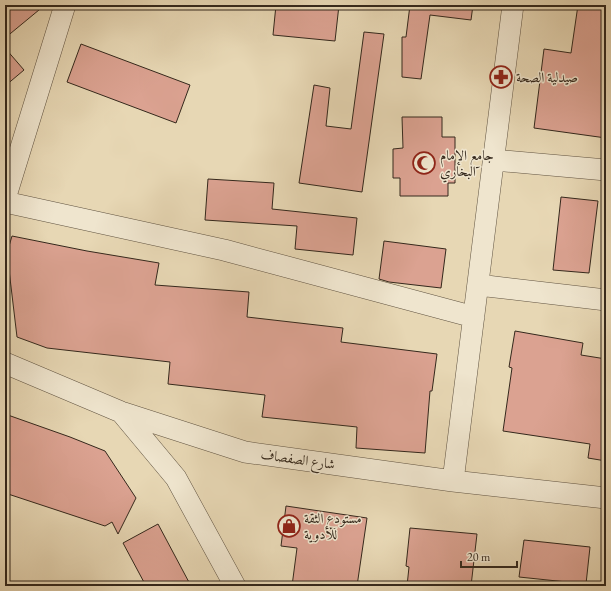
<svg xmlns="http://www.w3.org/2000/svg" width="611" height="591" font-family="'EB Garamond',Amiri,serif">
<rect width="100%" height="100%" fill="#e7d7b4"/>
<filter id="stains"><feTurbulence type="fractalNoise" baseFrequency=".005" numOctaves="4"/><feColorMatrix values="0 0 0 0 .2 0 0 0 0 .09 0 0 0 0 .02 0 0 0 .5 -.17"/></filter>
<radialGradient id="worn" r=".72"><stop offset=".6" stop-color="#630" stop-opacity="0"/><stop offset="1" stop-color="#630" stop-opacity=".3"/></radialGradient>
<!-- building -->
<path fill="#dba291" stroke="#34281c" d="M5,5h40l-40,33z
M276,5h63l-4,36 -62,-6z
M410,5h63l-2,15 -41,-5 -9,64 -19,-2v-40h4z
M578,5h28v133l-72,-10 10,-79 27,4z
M364,32l20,2 -22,158 -63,-9 15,-98 16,3 -4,38 25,3z
M81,44l109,41 -14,38 -109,-41z
M5,48l19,22 -19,16z
M402,117h40v20h13v46h-7v13h-48v-18h-7v-29l10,-1z
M208,179l66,4 -2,26 85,9 -4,37 -58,-6 2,-23 -92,-6z
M561,197l37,4 -9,72 -36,-3z
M12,236l75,15 72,12 -4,22 94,7 -2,25 96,11 -2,14 96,12 -5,37h-2l-5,62 -69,-5 1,-21 -95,-10 3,-22 -97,-11 2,-22 -123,-14 -30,-11 -10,-84z
M384,241l62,8 -5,39 -52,-6 -10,-3z
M515,331l68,12 -2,12 25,4v102l-18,-3 2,-14 -87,-13 9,-63 -3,-1z
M5,414l65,23 35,14 31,47 -18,36 -6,-12 -7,4 -100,-33z
M286,506l81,12 -10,68h-65l5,-38 -16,-2z
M158,524l33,62h-45l-23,-43z
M410,528l67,6 -6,52h-64l2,-19 -3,-1z
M524,540l66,7 -4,37 -67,-7z"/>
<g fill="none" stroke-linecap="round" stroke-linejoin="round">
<!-- minor casing -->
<g stroke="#615442" stroke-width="22">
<path id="minor" d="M493,160l113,10
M5,199l60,-194
M5,202l219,48 250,67
M478,285l128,15
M5,363l116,49 124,40 208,29 153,17
M121,412l55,66 59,108
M453,481l60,-476"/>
</g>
<!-- minor -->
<use href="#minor" stroke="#efe5ce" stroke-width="21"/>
</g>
<!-- icons -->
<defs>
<g id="pharmacy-ring" transform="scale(1.15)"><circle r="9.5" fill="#efe5ce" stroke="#8f2418" stroke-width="1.5"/><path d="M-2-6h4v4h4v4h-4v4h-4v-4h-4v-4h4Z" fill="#8f2418"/></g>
<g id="mosque-ring" transform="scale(1.15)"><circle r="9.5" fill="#efe5ce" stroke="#8f2418" stroke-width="1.5"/><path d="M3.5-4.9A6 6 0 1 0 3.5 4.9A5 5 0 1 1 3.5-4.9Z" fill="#8f2418"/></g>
<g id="shop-ring" transform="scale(1.15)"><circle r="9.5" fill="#efe5ce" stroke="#8f2418" stroke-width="1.5"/><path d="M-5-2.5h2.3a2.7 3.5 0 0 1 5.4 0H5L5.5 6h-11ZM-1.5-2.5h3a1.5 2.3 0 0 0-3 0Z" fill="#8f2418"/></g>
</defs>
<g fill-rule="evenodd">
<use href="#pharmacy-ring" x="501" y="77"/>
<use href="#mosque-ring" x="424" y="163"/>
<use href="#shop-ring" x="289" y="526"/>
</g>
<g text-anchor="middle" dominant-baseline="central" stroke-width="3" stroke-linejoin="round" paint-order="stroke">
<!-- poi labels -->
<g font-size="14" fill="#34281c" stroke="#efe5ce" text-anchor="start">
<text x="516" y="77">صيدلية الصحة</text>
<text x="440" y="155">جامع الإمام<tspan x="440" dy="16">البخاري</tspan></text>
<text x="304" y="518">مستودع الثقة<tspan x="304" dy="16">للأدوية</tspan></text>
</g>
<!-- street labels -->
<g font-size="14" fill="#34281c" stroke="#efe5ce">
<text transform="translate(298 459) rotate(8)">شارع الصفصاف</text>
</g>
</g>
<!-- margin -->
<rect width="611" height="591" fill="none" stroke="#e7d7b4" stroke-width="20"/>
<rect x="6" y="6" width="599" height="579" fill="none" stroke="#34281c" stroke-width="2"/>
<rect x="10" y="10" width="591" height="571" fill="none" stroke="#34281c"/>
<!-- scale -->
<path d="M461 561v6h56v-6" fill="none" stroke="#34281c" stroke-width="2"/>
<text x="467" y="561" font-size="12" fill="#34281c" stroke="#efe5ce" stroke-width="3" paint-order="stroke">20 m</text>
<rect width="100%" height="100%" filter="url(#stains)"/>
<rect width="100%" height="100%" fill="url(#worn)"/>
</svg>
